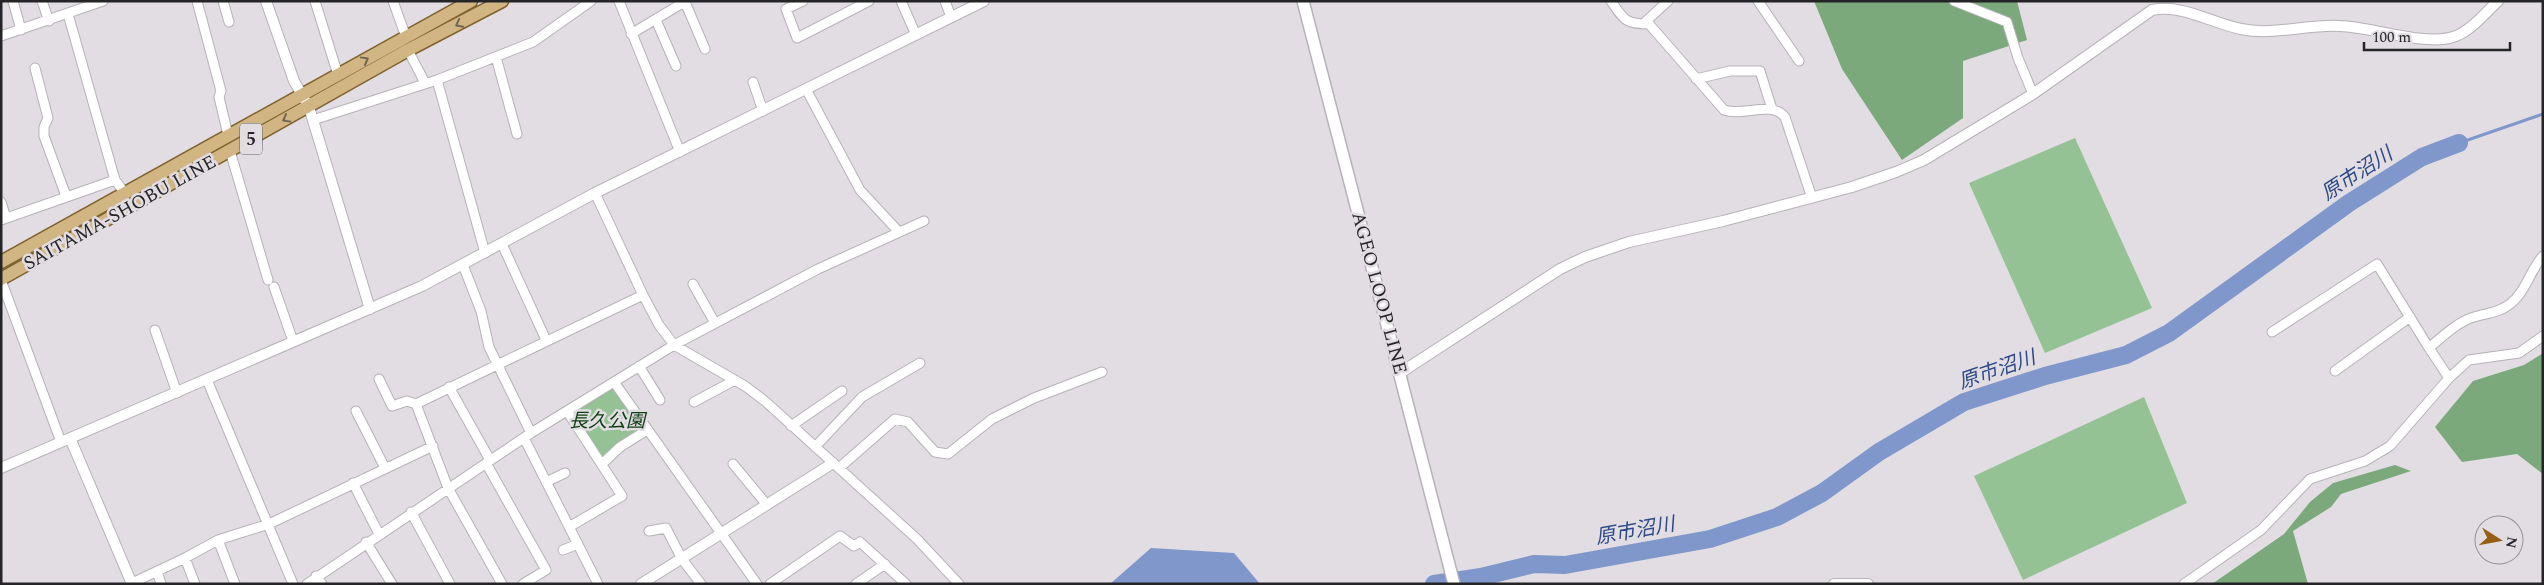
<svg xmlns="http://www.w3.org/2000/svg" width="2544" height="585" font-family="Spectral,'Noto Sans JP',serif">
<rect width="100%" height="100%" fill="#e1dde2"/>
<!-- green -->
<path fill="#94c295" d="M2075,138l77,170 -107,45 -76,-170z
M611,387l5,2 23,38 -1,5 -32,25h-4l-27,-42v-4z
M2144,397l43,106 -164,77 -49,-104z"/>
<!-- forest -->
<path fill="#7ba97c" d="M1814,1h203l10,39 -64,21v57l-61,42 -60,-91z
M2543,353v121l-26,-20 -55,8 -27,-35 38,-46 51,-16z
M2395,465l16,6 -70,23 -10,13 -38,24 15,53h-96l72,-50 26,-32 23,-19z"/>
<!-- water -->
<path fill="#7f97ca" d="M1151,548l83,5 26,31h-150z"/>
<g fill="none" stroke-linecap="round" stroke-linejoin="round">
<!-- stream -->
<path stroke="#7f97ca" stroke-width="3" d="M2459,143l84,-29"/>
<!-- river -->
<path stroke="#7f97ca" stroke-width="18" d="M1434,584l47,-7 53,-13 31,1 145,-26 67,-22 45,-24 57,-41 85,-50 81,-26 81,-21 43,-22 180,-130 73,-46 37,-14"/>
<!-- minor casing -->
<g stroke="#b6b2b7" stroke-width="11">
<path id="minor" d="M13,1l8,29
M42,1l7,20
M197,1l24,90 -2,6 9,38
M223,1l6,21
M315,1l23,74
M393,1l13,36
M619,1l61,151
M803,1l-17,8 11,29 72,-37
M901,1l15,34
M945,1l6,16
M1611,1c13,19 14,23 38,23l75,86c19,7 47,-10 61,7l27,81
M1758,1l41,60
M1954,1l53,21 11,36 15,36
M685,2l20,47
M68,14l47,166
M656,20l20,46
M1643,24l25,-23
M631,34l55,-33
M1,36l102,-35
M408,50l17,33
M496,57l21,77
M35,68l13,50 -4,9v9l22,60
M1696,79l34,-8h30l12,38
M437,80l48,173
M753,82l10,29
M806,89l54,101 39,42
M313,120l124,-40 96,-38 58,-41
M230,151l38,129
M595,193l48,102 16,30 15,20 71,41 21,16 151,137 42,45
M1,202l5,16
M1,220l114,-40 9,12
M502,244l44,96
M463,265l18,46 8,36 42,86
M1,280l60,162
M693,284l22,39
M274,287l19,54
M155,330l22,63
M2272,332l105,-68 52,84
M639,366l21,34
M2335,371l75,-54
M2449,378l-20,-30c13,-11 28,-26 45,-31 12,-4 25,-4 36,-13 16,-12 20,-34 33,-48
M379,379l13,27 15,-5 9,3
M207,380l86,204
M614,382l143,202
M449,387l41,73
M694,402l41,-22
M356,411l29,57
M567,411l55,85 -53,31
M791,426l51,-35
M524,438l74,146
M815,447l47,-50 58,-34
M486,463l60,107 -23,14
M602,464l18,-17 27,-17
M733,464l34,41
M839,468l56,-49 13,3 27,30 13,2 44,-35 42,-21 68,-26
M546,482l19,-9
M353,483l26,51
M411,512l39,72
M649,531l17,-3 16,31 19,25
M218,540l17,44
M366,542l26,42
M563,550l15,-6
M185,558l10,26
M157,571l4,13
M316,576l6,8
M130,584l55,-26 33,-18 51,-16 164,-78
M307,584l224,-151 143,-88 144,-76 106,-48
M502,584l-54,-96 -32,-84 227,-109
M770,584l70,-48 14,10 6,-4 46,42
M856,584l29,-20
M2184,584l77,-54 49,-51 55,-18 25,-15 59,-68 20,-18 50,-7 24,-17"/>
</g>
<!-- tertiary casing -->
<g stroke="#b6b2b7" stroke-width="12">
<path id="tertiary" d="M266,1l28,80 15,26 61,202
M1400,373l160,-104 25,-12 44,-15 94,-21 129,-34 44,-15 28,-12 109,-66 119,-84c31,-6 59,13 89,19 32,7 66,-5 99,-3 32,1 84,20 113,11 17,-5 32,-24 45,-36
M70,438l62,146
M1,468l421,-182 173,-93 389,-192
M641,584l192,-121
M1834,584h34"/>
</g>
<!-- secondary casing -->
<g stroke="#b6b2b7" stroke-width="14">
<path id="secondary" d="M1303,1l151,583"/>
</g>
<!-- primary casing -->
<g stroke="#81632e" stroke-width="15">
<path id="primary" d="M1,262l470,-261
M1,279l407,-229 94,-49"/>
</g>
<!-- minor -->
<use href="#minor" stroke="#fff" stroke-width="9"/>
<!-- tertiary -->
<use href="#tertiary" stroke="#fff" stroke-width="10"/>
<!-- secondary -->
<use href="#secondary" stroke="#fff" stroke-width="11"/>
<!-- primary -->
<use href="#primary" stroke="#d1b684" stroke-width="12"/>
</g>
<!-- one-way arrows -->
<defs><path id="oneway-chevron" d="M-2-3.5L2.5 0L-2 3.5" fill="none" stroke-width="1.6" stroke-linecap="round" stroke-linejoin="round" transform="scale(1.25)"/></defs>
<g stroke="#726650">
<use href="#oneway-chevron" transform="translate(459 24) rotate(152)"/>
<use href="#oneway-chevron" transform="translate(365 60) rotate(-29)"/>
<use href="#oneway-chevron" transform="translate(286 119) rotate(151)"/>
</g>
<g text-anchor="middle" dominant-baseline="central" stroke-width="5" stroke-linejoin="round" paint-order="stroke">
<!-- shield labels -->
<rect fill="#e1dde2" stroke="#5d5c5e" stroke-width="1" x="240" y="123.5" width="22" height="31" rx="4"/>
<g font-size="18" font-weight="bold" fill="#252426">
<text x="251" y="139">5</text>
</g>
<!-- street labels -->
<g font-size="19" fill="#252426" stroke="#e1dde2">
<text transform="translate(120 213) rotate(-29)">SAITAMA-SHOBU LINE</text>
<text transform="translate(1379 293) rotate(75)">AGEO LOOP LINE</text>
</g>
<!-- park labels -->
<g font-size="19" font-style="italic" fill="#0e4014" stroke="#e1dde2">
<text x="607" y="421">長久公園</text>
</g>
<!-- water labels -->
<g font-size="20" font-style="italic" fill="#2d4988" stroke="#e1dde2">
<text transform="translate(2357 174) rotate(-33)">原市沼川</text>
<text transform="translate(1997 370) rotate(-19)">原市沼川</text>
<text transform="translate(1635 531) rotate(-10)">原市沼川</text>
</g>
</g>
<!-- border -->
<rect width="2544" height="585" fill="none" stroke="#252426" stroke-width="5"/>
<!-- north arrow -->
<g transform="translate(2499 540) rotate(101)"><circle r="24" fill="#e1dde2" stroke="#969397"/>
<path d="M0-4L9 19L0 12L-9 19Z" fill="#945e15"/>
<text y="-8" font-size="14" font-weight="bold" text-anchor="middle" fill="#252426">N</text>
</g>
<!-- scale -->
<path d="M2364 42v8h146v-8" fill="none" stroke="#252426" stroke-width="2.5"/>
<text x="2372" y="42" font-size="15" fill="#252426" stroke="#e1dde2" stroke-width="4" paint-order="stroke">100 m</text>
</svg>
